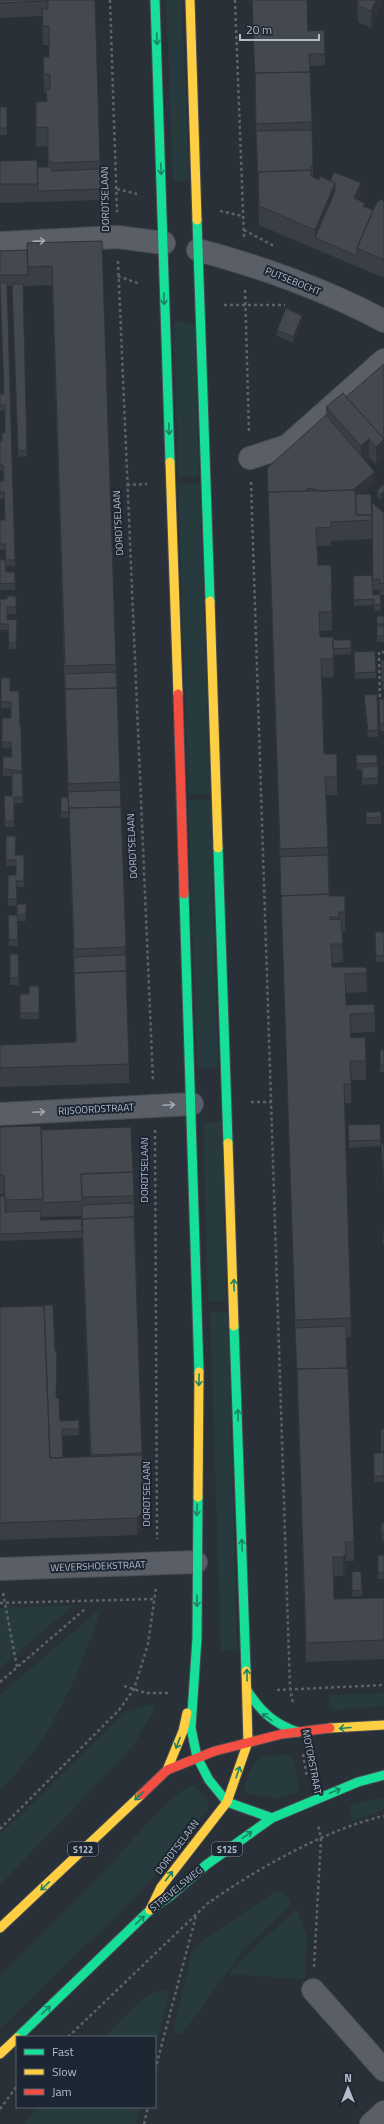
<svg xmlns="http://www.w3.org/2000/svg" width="384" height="2124" font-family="'Titillium Web',sans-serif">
<rect width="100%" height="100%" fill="#2a3038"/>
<!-- green -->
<path fill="#273a3e" d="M166,0h16l7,180 -16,2z
M174,321l21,5 4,150 -21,1z
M200,483l10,311h-22l-10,-310z
M211,799l7,269 -21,1 -9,-269z
M222,1122l4,179h-18l-5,-178z
M210,1311l18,1 9,338 -16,1z
M74,1605l-74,63v-60z
M101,1608c-23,70 -48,129 -101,182v-95z
M384,1693v13l-50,4 -5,-3v-12z
M152,1704l5,1 -24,41 -133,139v-50l123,-121z
M287,1755l6,2 6,32 -2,4 -20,5 -31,-4c-5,-8 7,-34 16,-37 8,-2 17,-2 25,-2z
M194,1785l14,17 1,6 -35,46 -32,36 -142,139v-53c34,-34 69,-68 103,-103 19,-19 68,-83 91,-88z
M384,1797v12l-32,12 -3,-15z
M280,1891l4,2 6,8v5l-46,43 -62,85 -6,1 -3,-4 19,-79 5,-7 76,-52z
M297,1910l10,27 -2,42 -76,-5 32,-33z
M164,1989l5,5 -14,54v-11h-52l44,-41z
M36,2107h104l-4,17h-112z"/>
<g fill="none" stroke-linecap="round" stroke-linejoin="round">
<!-- street casing -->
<g stroke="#484c53" stroke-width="24">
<path id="street" d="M0,243l117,-6 47,6
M198,250c61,16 131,41 186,71
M250,458l37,-12 97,-86
M0,1114l192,-10
M0,1569l196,-7
M313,1990l71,80
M371,2124l13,-12"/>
</g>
<!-- fast casing -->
<g stroke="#484c53" stroke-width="11">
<path id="fast" d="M155,0l15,462
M197,220l13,381
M218,848l10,295
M184,894l15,478
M234,1326l12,345
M198,1497l-1,141 -6,90 6,29 12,23 18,22 45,16
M247,1690c13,21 27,34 51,42
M18,2037l132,-127 20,-14 36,-31 66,-47 86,-36 26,-7"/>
</g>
<!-- slow casing -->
<g stroke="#484c53" stroke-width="11">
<path id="slow" d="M190,0l7,220
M170,462l8,232
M210,601l8,247
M228,1143l6,183
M198,1497l1,-125
M330,1728l54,-3
M167,1770l16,-39 4,-18
M150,1910l11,-23 66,-85 21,-60 -2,-71
M0,1928l141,-133
M0,2054l17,-16"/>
</g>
<!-- jam casing -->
<g stroke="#484c53" stroke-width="11">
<path id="jam" d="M178,694l6,200
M141,1795l26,-25 48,-19 67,-17 48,-6"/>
</g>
<!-- path -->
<path stroke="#5d636a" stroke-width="2.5" stroke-dasharray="3 3" stroke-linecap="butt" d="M110,0l7,212
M235,0l9,237
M117,189l20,5
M220,211l23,5
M244,230l30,16
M118,261l35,820
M118,276l22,8
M245,290l4,143
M224,305h61
M251,482l39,1206 3,16
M127,485l20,-1
M380,697l-1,-45h5
M251,1102h20
M155,1130l2,409
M3,1593l14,74
M0,1603l155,-4
M0,1682l85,-73
M124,1686l22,7h22
M277,1690l107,-5
M303,1754l4,23
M0,1829l119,-119 15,-21 14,-45 8,-56
M314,1967l7,-129 -3,-13
M68,2037l139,-133c46,-33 121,-76 177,-88
M155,2070l41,-154
M0,2109l17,-23
M144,2124l4,-17"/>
<!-- street -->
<use href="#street" stroke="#5a5e66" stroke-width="22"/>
<!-- fast -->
<use href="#fast" stroke="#16e098" stroke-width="9"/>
<!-- slow -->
<use href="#slow" stroke="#ffcf43" stroke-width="9"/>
<!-- jam -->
<use href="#jam" stroke="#f24e42" stroke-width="9"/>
</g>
<!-- wall -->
<path fill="#3a3f45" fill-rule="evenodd" d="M0,0h95l6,200 -101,3v-42l37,6h11v-21l-12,1v-45l10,-1v-8h-2l-1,-36h6v-12h-6l-1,-29 -42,2z
M252,0h55l1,31 17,23v11l-15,1 3,100v11h-1l7,3 42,14 -3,6 7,7 8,3 11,-8v76l-125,-53z
M357,0h26l-12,28 -13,-6z
M0,107h7v28h-7z
M102,241l27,823v19l-129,4v-42l76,-3 -7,-224h-8v-15l7,-6 -16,-512 -29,1 4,170 -9,1 -6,-171h-5l8,280h-9l-1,-16h-5v-30h4v-21h-4v-18h3v-10h-3v-30h2l3,-8v-22h-5v-17h4l-3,-92h-1v-51l27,-1z
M302,322l-9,21 -16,-7v-6z
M384,364v94l-8,7 -7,-8 -4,3 10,23 -13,11 10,16 12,3v82h-4l1,16h-7v-6l-20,1 -1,-30 20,19 7,-1v-4h-7l-1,-63v12l-41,2v5h-14l1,19 14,23v42l-12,1v6l13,3h18v14l-18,1 1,22 -12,1 2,76h13v41h-11l4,101 15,16v19h-3l1,31 -11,1v4h34l1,25 -21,1v12l29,8v19l-25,1 1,5 15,23v19h-15v23h-6l6,215v19h-5l8,205v19h-8v11l-3,4h-9v23l50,-1v61l-78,3 -39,-1194 59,-53v-8l20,-10zM356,499v16l-1,-15z
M384,483v14l-3,3 -4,-3v-6z
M0,560l6,12h9v18h-15z
M16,596v18h-9v6l10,-1 -1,30h-7l-1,-19h-8v-31h7z
M377,616h7v26h-7z
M354,652l22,20v6l-21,1z
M384,660v29h-2l-1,-28z
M1,678l9,13 10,35 2,45 1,32h-9v24h-9l-1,-31h8v-20h-9v-19h9l-1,-9h-9v-30h9v-10h-10z
M377,694l1,43h-10l-4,-36v-6z
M379,699h5v32h-4z
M356,755h21v11h1v18l-16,1v-15h-5z
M366,812h15v12h-15z
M6,836l10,19h8v32h-8l1,19h-9v-31h8v-9h-10z
M26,904v17h-8v25h-9l-1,-31h9z
M375,932h9v30h-8z
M10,954h8l1,31h-9z
M39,986v33h-19v-25h9z
M380,1050h4v22h-4z
M380,1124l1,20h3v48l-3,-46 -32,2 -1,-23z
M0,1127l41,3 93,66 10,315v17l-7,7 -137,5v-233l56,91 4,23 19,8v6l-17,1 1,22 27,-1 -8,-219 -82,3v-45h4v-2h-4zM82,1216v3l-41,1v-3z
M383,1229h1v15h-1z
M384,1428v54h-10v-29h7v-24z
M384,1514v27h-2l-1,-18h3z
M378,1555h6v24h-6z
M352,1572l10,18v6l-10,1z"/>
<!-- shaded-wall -->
<path fill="#303338" d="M376,0h7l-12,28v-17z
M335,183v19l-20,36v-8z
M361,183v11l-7,16v-12z
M302,316v6l-9,21v-6z
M369,439v18l-8,7v-18z
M384,439v19l-8,7v-18z
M375,472v11l-20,17 -1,-11z
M384,491v6l-3,3v-6z
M144,1511v17l-7,7v-17z
M346,1553v19l-3,4v-19z"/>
<!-- building -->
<path fill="#444950" stroke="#303338" d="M0,0h48v1l-48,2z
M48,0h47l5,161 -47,2 -5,-4v-32l-12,1v-26l11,-1 -1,-12h4v-15h-6l-1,-17h6v-31h-6l-1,-17h6z
M252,0h55l1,31 16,-1 1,24h-16l1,18 -55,1v8z
M358,0h18l-5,11 -13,-6z
M310,72l2,50 -56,2 -1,-51z
M0,107h7v21h-7z
M312,130l1,36h-2v4l-53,2v8l-2,-49z
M37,160l1,24h-38v-23z
M37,167h12l4,4 47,-2 1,20 -63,2z
M311,170v6l8,4 1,-4 15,7 -20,47 -56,-24 -1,-34z
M334,172l27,11 -7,15 11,5 -2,3 10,4 -16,38v8l-42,-18 20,-47v-8l-5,-2z
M381,199l3,3v58l-27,-12 19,-44z
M102,241l14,423 -51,2 -13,-400 -24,1 -1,-24z
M27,250l1,25h-28v-24z
M0,283h7l8,277h-9l-1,-16h-5v-24h5l-1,-28 -4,1v-12h4l-1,-16h-3v-24h2v-8h3v-28h-5v-11h4z
M12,284h11l4,166 -9,1z
M286,308l16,8 -9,21 -16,-7z
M384,364v83v-8l-38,-42z
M343,393l41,46 -8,8 -7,-8 -8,7 -35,-39z
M326,415l49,57 -21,17v1l-34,1 -1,-1 -12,-2v3l-39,1v7l-1,-31z
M384,483v8l-3,3 -4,-3z
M355,490l1,25h16v5l-41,2v5l-15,1 2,37h13l1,23h-1l1,24h-13l1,25h13l1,22h-13l3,95h13v23h-12l3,70 -48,2 -12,-357z
M356,494h15l1,21h-16z
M372,502l12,11v70l-4,1v-5h-7z
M0,560h5l1,12h9v11l-15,1z
M372,575l1,20 7,-1 1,10 -7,1v-6l-20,1 -1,-24z
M7,596h9v11h-9v13l10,-1 -1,24h-7l-1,-19h-8v-25h7z
M377,616h7v8h-7z
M377,626h7v10h-7z
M333,640h18v8l-18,1z
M375,651l1,21 -21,1 -1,-21z
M384,660v23h-2l-1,-22z
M116,672l1,16 -52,1v8v-23z
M1,678h9v13h9l1,35h1l1,45 -19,-2v-12h9l-1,-15h-9v-24h9v-16h-10z
M117,688l3,94 -52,2 -3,-95z
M377,694l1,36 -10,1 -4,-36z
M379,699h5v25l-4,1z
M356,755h21v8l-20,1z
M378,766v12l-16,1v-12z
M12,773h10l1,24h-9v24h-9l-1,-25h8z
M120,790l1,17 -52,1v7l-1,-23z
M61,797h7l1,15h-8z
M121,807l5,140 -52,2 -5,-141z
M366,812h15v5l-15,1z
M6,836h10l-1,19h9v26h-8l1,18h-9v-24h8v-15h-10z
M328,855l1,39 -48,2v7l-1,-46z
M330,894v2h15v16h-6v5h-9v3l11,-1 2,25h-12l1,23h34l1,6 -22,1 1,31 28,-1 1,9 -25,1 1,24 14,-1 1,24h-16l1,23h-7l7,234 -56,2 -14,-424z
M17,904h9v10l-9,1z
M8,915h9l1,24 -9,1z
M375,932h9v24h-8z
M10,954h8l1,24h-9z
M126,955v16l-52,2v7v-23z
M126,971l3,93 -129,4v-23l76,-3 -2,-69z
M29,986h10v27h-19v-19h9z
M380,1050h4v15h-4z
M380,1124l1,16 -32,1 -1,-16z
M41,1126l2,73 -38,1 -1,-25h-4v-48z
M131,1127l2,45 -52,2 1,27 -39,2 -2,-73z
M381,1144h3v42z
M133,1172l1,24 -52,1 -1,-23z
M0,1196h5v16l35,-1 1,9 41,-1v12l-82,3z
M134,1203v14l-52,2v7v-21z
M134,1217l8,236 -51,2 -9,-236z
M383,1229h1v9h-1z
M44,1305h9l2,46h2l-1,47h3l1,23 19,-1v9h-17l1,29h-13z
M44,1306l6,152 92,-3 2,56 -7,7 -137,5v-216z
M346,1326l1,42 -50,1v7l-2,-48z
M348,1368l6,174h-9l1,11 -3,4h-10l1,42 50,-1v42l-78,3 -9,-274z
M384,1428v23h-3v-22z
M374,1453h10v23h-10z
M381,1523h3v12h-2z
M378,1555h6v17l-6,1z
M361,1571l1,19 -10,1v-19z"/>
<!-- one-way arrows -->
<defs><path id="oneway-shaft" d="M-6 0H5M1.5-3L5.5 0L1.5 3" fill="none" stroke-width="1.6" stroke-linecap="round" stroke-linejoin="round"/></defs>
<g stroke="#1a8366">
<use href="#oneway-shaft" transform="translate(157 39) rotate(88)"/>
<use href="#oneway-shaft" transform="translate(161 169) rotate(88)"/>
<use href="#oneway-shaft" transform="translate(164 299) rotate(88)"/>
<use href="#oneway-shaft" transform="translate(169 429) rotate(88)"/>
<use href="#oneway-shaft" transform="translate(234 1285) rotate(-92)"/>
<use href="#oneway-shaft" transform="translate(199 1380) rotate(91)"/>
<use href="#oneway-shaft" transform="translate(238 1415) rotate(-92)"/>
<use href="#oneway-shaft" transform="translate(197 1510) rotate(91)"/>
<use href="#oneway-shaft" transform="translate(242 1545) rotate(-92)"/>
<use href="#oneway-shaft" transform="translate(197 1601) rotate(90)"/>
<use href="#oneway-shaft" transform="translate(247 1675) rotate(-91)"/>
<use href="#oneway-shaft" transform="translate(267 1717) rotate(-144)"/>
<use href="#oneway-shaft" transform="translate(345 1728) rotate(175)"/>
<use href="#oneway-shaft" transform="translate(178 1743) rotate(111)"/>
<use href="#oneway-shaft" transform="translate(238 1772) rotate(-71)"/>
<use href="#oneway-shaft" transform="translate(335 1791) rotate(-22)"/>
<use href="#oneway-shaft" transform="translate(139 1796) rotate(137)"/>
<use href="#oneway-shaft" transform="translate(247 1835) rotate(-35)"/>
<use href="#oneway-shaft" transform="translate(169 1876) rotate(-53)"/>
<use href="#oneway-shaft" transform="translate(45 1886) rotate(136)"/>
<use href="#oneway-shaft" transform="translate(140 1920) rotate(-44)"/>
<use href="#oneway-shaft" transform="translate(46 2010) rotate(-44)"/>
</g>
<g stroke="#a2a9b5">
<use href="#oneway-shaft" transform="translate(39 241) rotate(-2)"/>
<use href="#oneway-shaft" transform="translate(169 1105) rotate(-3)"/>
<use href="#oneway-shaft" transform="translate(39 1112) rotate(-3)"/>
</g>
<g text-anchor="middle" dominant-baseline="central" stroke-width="4" stroke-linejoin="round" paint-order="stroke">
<!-- shield labels -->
<g fill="#1d2633" stroke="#878f9c" stroke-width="1">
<rect x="68" y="1842" width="30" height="14" rx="3"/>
<rect x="212" y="1842" width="30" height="14" rx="3"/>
</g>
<g font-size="9" font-weight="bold" fill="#b4bcc9">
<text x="83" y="1849">S122</text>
<text x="227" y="1849">S125</text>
</g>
<!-- street labels -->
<g font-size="10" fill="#b4bcc9" stroke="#1d2633">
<text transform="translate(105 199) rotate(-91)">DORDTSELAAN</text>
<text transform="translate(293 281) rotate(22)">PUTSEBOCHT</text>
<text transform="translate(118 523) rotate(-93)">DORDTSELAAN</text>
<text transform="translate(132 846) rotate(-93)">DORDTSELAAN</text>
<text transform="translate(96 1109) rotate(-3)">RIJSOORDSTRAAT</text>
<text transform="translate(144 1170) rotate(-90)">DORDTSELAAN</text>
<text transform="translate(146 1494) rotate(-90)">DORDTSELAAN</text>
<text transform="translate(98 1566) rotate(-2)">WEVERSHOEKSTRAAT</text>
<text transform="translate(312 1762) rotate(79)">MOTORSTRAAT</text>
<text transform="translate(177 1847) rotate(-53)">DORDTSELAAN</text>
<text transform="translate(176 1889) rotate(-39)">STREVELSWEG</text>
</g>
</g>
<!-- legend -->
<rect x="16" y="2036" width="140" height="72" fill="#1d2633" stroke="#59626f"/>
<rect x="24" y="2049" width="20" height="6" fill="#16e098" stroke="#59626f"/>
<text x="52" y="2056" font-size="12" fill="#b4bcc9">Fast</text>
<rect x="24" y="2069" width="20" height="6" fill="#ffcf43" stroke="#59626f"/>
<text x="52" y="2076" font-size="12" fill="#b4bcc9">Slow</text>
<rect x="24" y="2089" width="20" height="6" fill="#f24e42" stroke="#59626f"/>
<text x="52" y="2096" font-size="12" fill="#b4bcc9">Jam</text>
<!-- north arrow -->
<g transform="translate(348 2088)" stroke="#1d2633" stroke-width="3" paint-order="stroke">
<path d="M0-3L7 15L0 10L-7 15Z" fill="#b4bcc9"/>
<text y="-6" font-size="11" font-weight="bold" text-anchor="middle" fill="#b4bcc9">N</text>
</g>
<!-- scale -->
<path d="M240 34v6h79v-6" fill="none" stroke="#b4bcc9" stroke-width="2"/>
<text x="246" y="34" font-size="12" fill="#b4bcc9" stroke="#1d2633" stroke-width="3" paint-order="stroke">20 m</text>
</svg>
